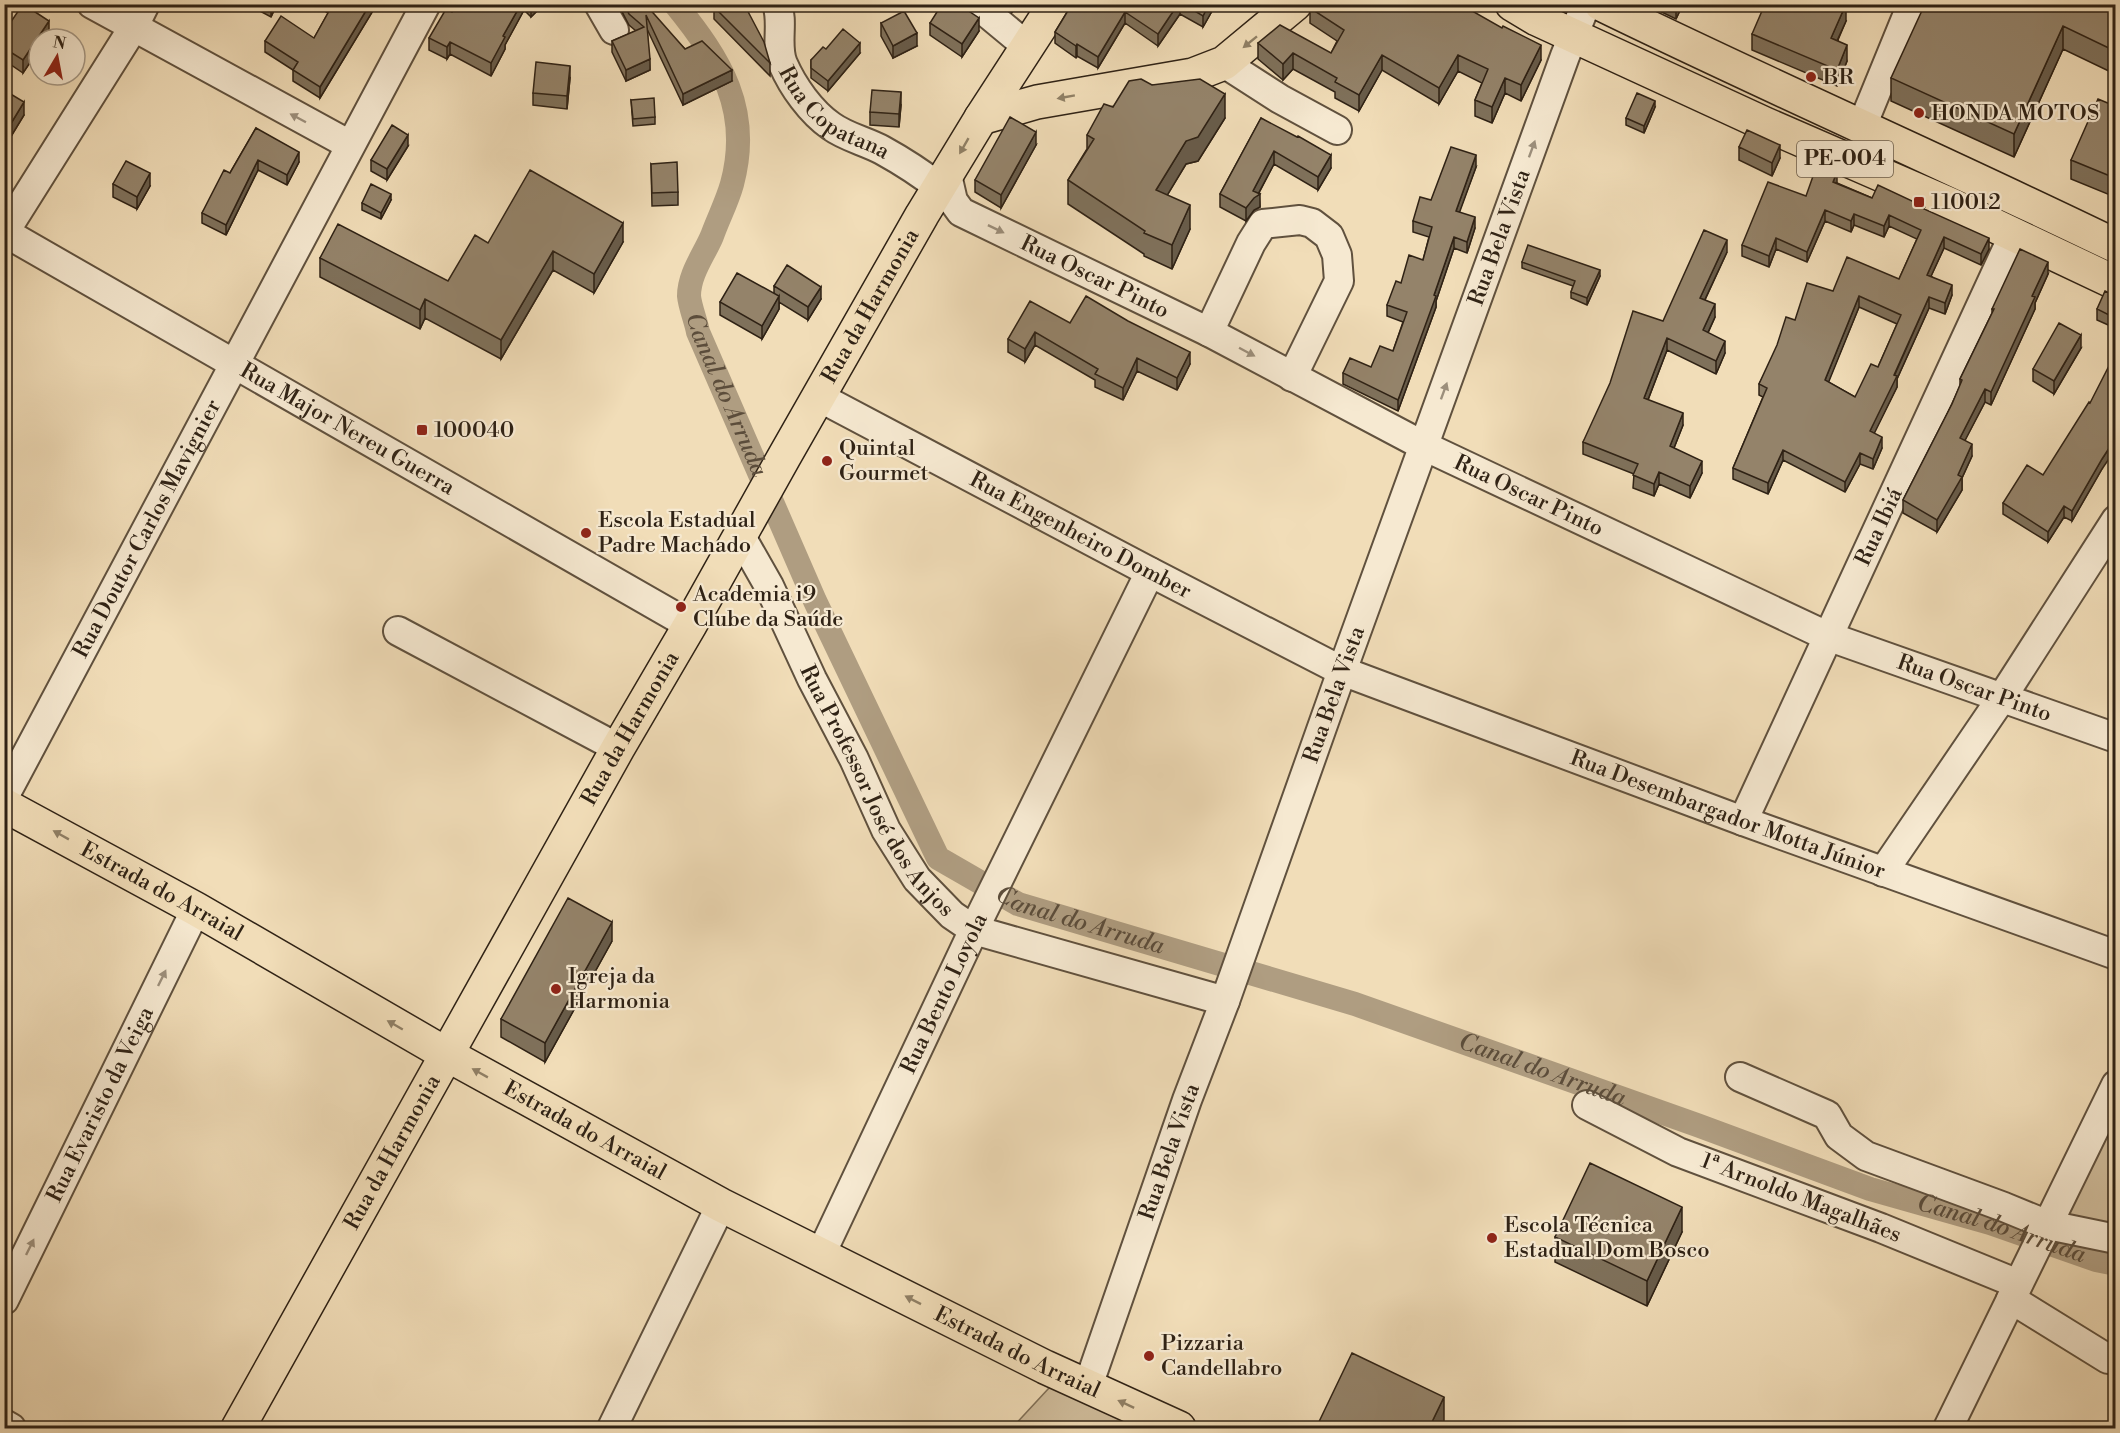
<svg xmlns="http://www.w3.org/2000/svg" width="2120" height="1433" font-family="'Libre Bodoni',serif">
<rect width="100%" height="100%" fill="#f1ddb8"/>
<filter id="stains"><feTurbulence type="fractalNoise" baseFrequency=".00333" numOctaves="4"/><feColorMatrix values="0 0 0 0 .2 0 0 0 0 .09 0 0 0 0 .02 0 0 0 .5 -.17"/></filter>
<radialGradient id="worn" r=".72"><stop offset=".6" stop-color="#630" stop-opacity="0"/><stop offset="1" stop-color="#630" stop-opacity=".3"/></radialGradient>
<!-- green -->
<path fill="#d0bd9c" stroke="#807058" stroke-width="1.5" d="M2115,1120v121l-51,-17z
M1062,1374l117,54h-167z"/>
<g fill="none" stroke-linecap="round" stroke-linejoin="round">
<!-- canal -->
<path stroke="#af9d81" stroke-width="24" id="s1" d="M675,4c46,56 77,106 57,180 -5,18 -14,35 -20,52 -8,19 -23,38 -23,60 1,11 7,25 9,36l117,269 123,257 80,46 337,100 342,121 173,64 120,34 106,37 20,4"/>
<!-- minor casing -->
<g stroke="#60513e" stroke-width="32">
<g id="minor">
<path d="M92,4l258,141"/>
<path d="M599,4l15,26"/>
<path id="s2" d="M777,4c7,19 -2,42 6,60 10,23 28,48 48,62 15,11 34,15 51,24 20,11 40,24 58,38"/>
<path d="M976,4l52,43"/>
<path d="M1224,63l56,36 57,31"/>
<path d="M1862,126l50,-122"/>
<path id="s3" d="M947,175l6,26 8,11 248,120 215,114 403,190 289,102"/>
<path id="s4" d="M4,232l686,393"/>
<path d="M4,233l129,-205 12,-24"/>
<path d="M1209,332l42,-89 12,-19 37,-4 12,3 17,13 8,19 2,26 -47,96"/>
<path id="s5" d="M819,397l331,175 192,99 401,150 373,134"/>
<path id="s6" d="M740,535l29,51 43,93 42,80 32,71 31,49 35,36 22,15 251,71"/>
<path d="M398,631l220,117"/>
<path id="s7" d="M4,797l422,-793"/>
<path id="s8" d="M1743,821l271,-587"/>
<path d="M1883,872l118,-173 115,-179"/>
<path d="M1740,1077l87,38 12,21 27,20 138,51 44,18 68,14"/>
<path d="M1587,1105l91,47 203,76 137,56"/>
<path id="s9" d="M821,1254l157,-333 172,-349"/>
<path d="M2011,1299l97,60"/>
<path id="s10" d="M4,1300l192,-391"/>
<path id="s11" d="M1088,1386l99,-286 38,-99 117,-330 223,-615 21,-52"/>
<path d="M4,1424l7,4"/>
<path d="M612,1428l109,-223"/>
<path d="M1948,1428l168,-343"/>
</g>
</g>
<!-- major casing -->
<g stroke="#2f2215" stroke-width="36">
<g id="major">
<path d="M1512,4l25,15 228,105 186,81 165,78"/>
<path d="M1601,4c170,83 344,159 515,242"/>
<path d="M981,118l56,-16 156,-27 31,-12 71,-59"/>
<path id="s12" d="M4,805l192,104 250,145 275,151 324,162 134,61"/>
<path id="s13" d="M238,1428l380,-680 72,-123 94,-168 138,-242 59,-97 74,-114"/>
</g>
</g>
<!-- minor -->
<use href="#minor" stroke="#f6e9d1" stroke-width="28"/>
<!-- major -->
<use href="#major" stroke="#f1ddb8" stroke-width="33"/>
</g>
<!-- wall -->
<path fill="#7f715b" stroke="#2f2215" stroke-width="1.5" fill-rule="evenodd" d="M247,4h30l-6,13z
M314,4h63l-57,94 -27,-17v-11l-28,-18v-11l49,-3 14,-25z
M456,4h88l-13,13 -7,-7 -19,35v4l-14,27 -41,-22 -3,5 -18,-9v-12l23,-26z
M618,4h27v3l40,42 47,32 -49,24 -36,-76 3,41 -24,11 -14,-29v-11l24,-10 -7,-6z
M715,4h29l26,59v13l-56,-57v-12l1,-2z
M1002,4h16l-6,8z
M1072,4h144l-13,23 -23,-13 -22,32 -33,-23 -27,45 -21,-12 -1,2 -21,-15v-11z
M1645,4h38l-7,15z
M2115,4v70l-52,-25 -49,108 -123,-56v-23z
M1310,8l231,52 -20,41 -16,-8 -13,30 -17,-7v-16l7,-17 -24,-12 -19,33 -57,-34 -23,41 -24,-13v-6l-42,-23 -10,11 -25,-21v-16l73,10 6,-12 -27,-18z
M1846,21l-8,19 9,21 -10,25 -85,-36v-16z
M881,23l36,23 -24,12 -12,-22z
M930,23l49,8 -17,26 -32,-22z
M4,32l45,2 -26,39 -19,-13z
M826,49l34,4 -32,38 -17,-13v-18z
M570,78l-3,31 -34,-4v-12z
M1152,85l73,33 -27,43 -12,3 -19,31 23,34 -18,40 -28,-13v-2l-76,-50v-24l19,-31v-14z
M4,90l20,25 -17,28 -3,-2z
M631,100l24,17v7l-22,2z
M901,105l-2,22 -29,-2v-13z
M2115,106l-5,89 -39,-16v-19z
M1655,107l-11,26 -18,-8v-7z
M1261,118l70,50 -13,22 -44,-26 -15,29 1,14 -6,3 -8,11 -26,-14v-13z
M256,128l43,34 -12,23 -29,-15 -32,65 -24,-12v-10l28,-40z
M1036,145l-35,63 -26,-16v-12z
M408,146l-21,34 -16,-9v-11z
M1739,147l41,11 -8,18 -33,-16z
M651,164l27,28v13l-26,1z
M1476,167l-17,45 16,16 -8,25 -13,-5 -18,53v6l-38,104 -55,-27v-11l28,-6 22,-16 10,-29 -16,-6v-11l14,-22 22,-23 6,-23 -16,-5v-11l18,-21z
M1837,183l35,15 53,12 64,39 -8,16 -37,-17 -13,28 21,19 -7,19 -16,-6 -32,71v8l-23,46 8,15 -9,21 -13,-5 -15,28 -62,-32 -15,34 -35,-15v-11l30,-71 -4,-2v-11l36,-64 38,-29 66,-12 18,-40 -28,-13 -5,11 -30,-12 -3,7 -26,-11 -18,41 -31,-13 -7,18 -27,-11v-11l64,-49zM1859,307l38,17 -19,43 -23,30 -27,-15z
M113,184l37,2 -13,23 -24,-12z
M391,200l-10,19 -19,-9v-7z
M623,242l-29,51 -41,-23 -52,89 -76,-41 -5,11 -100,-52v-19l128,23 40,-38z
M1727,252l-22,48 10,17 -7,16 17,20 -9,21 -49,-24 -19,50 35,25 -9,23 28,25 -12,25 -31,-14 -5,12 -21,-8 1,-14 -51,-20v-12l80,-121z
M1522,262l78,14 -13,29 -16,-7v-6l2,-6 -51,-18z
M2048,274l-13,29v6l-44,96 -6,-3 -20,38 7,16 -10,22v12l-25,42 -34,-19v-13l49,-96 8,-18v-7l32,-66v-4z
M774,286l47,13 -13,21 -29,-18v7l-17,30 -42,-24v-13l54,-8z
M2115,296v32l-18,-8v-11z
M1070,323l120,41 -13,26 -40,-19 -14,29 -28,-13v-7l-60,-35 -10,17 -17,-10v-13z
M2081,348l-27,46 -21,-13v-12z
M2102,469l-30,52 -8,-4 -16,25 -45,-28v-11l40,-28z
M2115,537v23l-3,-3v-13z
M612,941l-67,121 -44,-25v-18z
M1682,1232l-35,74 -92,-44v-25z"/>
<!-- shaded-wall -->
<path fill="#685c4a" stroke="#2f2215" stroke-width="1.5" d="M271,4h6l-6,13z
M370,4h7l-57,94v-11z
M521,4h3v6l-19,35v4l-14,27v-13l12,-27z
M531,4h13l-13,13z
M1012,4h6l-6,8z
M1178,4h2v10l-22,32v-12z
M1209,4h7l-13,23v-11z
M1676,4h7l-7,15z
M1846,4v17l-15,33v-16z
M1125,12v11l-27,45v-11z
M979,18v13l-17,26v-13z
M49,21v13l-3,5h-7v10l-16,24v-13z
M2063,26v23l-49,108v-23z
M917,33v13l-24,12v-12z
M450,42v12l-3,5v-12z
M860,43v10l-32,38v-10z
M1077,44v12l-1,2v-12z
M1541,45v15l-20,41v-16z
M1847,45v16l-10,25v-16z
M1293,53v16l-10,11v-16z
M1382,55v15l-23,41v-16z
M1458,55v16l-19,33v-16z
M650,59v11l-24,11v-11z
M570,66v12l-3,31v-13z
M732,70v11l-49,24v-11z
M1505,78v15l-13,30v-16z
M901,92v13l-2,22v-13z
M1225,94v24l-27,43 -12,3 -30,50v-24l30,-49z
M1655,101v6l-11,26v-7z
M24,102v13l-17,28v-13z
M1036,132v13l-35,63v-13z
M408,135v11l-21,34v-11z
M1780,145v13l-8,18v-13z
M1274,151v13l-17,32 3,-2v13l-6,3 -8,11v-13l7,-17z
M299,152v10l-12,23v-10z
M1331,155v13l-13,22v-13z
M1476,155v12l-20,55v-11z
M258,160v10l-32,65v-10z
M2115,164v18l-5,13v-19z
M1837,172v11l-4,-1z
M150,173v13l-13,23v-12z
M391,194v6l-10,19v-6z
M1190,205v24l-18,40v-24z
M1825,210v11l-18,41v-10z
M1854,214v11l-3,7v-11z
M1889,215v11l-5,11v-11z
M1475,217v11l-8,25v-11z
M623,223v19l-29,51v-19z
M1454,237v11l-18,53v6l-38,104v-11z
M1944,237v11l-17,37v-10z
M1776,238v11l-7,18v-11z
M1989,238v11l-8,16v-11z
M1727,240v12l-27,58v-12z
M553,251v19l-52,89v-19z
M2048,262v12l-13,29v6l-44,96v-13l41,-96z
M1600,270v6l-13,29v-7z
M1952,285v10l-7,19v-11z
M821,287v12l-13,21v-13z
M779,296v13l-17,30v-13z
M1859,296v11l-34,84v-11z
M1929,297v11l-32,71v8l-27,55v-11z
M425,299v19l-5,11v-19z
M1715,304v13l-12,26v-13z
M1035,332v13l-10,17v-13z
M2081,335v13l-27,46v-13z
M1667,338v12l-23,60v-12z
M1725,341v12l-9,21v-13z
M1190,352v12l-13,26v-12z
M1137,358v13l-14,29v-12z
M1985,389v13l-25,48v-12z
M1683,413v12l-13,33v-12z
M1882,437v11l-9,21v-10z
M2115,439v11l-13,19 -30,52v-10l30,-52z
M1972,444v12l-10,22v12l-25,42v-12z
M1783,450v10l-15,34v-11z
M1860,453v11l-15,28v-10z
M1702,461v12l-12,25v-12z
M1659,472v12l-5,12v-12z
M2064,506v11l-16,25v-10z
M612,922v19l-67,121v-19z
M1682,1207v25l-35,74v-25z
M1444,1397v25l-3,6h-12z"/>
<!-- building -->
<path fill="#94836a" stroke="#2f2215" stroke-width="1.5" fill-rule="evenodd" d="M23,4l26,17 -26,39 -19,-12v-16z
M333,4h37l-50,83 -27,-17 5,-8 -33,-21 16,-25 33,22z
M456,4h65l-18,32 2,1 -14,26 -41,-21 -3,5 -18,-9 17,-29 6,3z
M624,4h21v3l2,-1 38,43 17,-8 30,29 -49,24 -37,-79 4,44 -24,11 -14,-29 32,-14 -15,-13z
M717,4h27l20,38 6,21 -56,-56z
M942,4h16l21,14 -17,26 -32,-21z
M1072,4h106l-20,30 -33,-22 -27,45 -21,-13 -1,2 -21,-14z
M1183,4h26l-6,12z
M1312,4h148l42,24 1,-2 38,19 -20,40 -16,-7 -13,29 -17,-7 13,-31 -30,-14 -19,33 -57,-33 -23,40 -24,-13 2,-4 -44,-25 -10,11 -25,-21 22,-18 51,28 13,-23 -34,-22z
M1765,4h81l-15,34 16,7 -10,25 -85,-36z
M1925,4h190v47l-52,-25 -49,108 -123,-56z
M904,11l13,22 -24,13 -12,-23z
M843,29l17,14 -32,38 -17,-13v-8l12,-13 3,2z
M536,62l34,4 -3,30 -34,-3z
M1141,79l11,6 48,-6 25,15 -27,43 -12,4 -30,49 34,15 -18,40 -28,-12 1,-2 -77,-51 26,-41 -7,-4 17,-31 9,3 16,-26z
M4,90l20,12 -17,28 -3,-1z
M872,90l29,2 -2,22 -29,-2z
M1637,93l18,8 -11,25 -18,-8z
M654,98l1,19 -22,2 -2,-19z
M2098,99l17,7v58l-5,12 -39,-16z
M1010,117l26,15 -35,63 -26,-15z
M1261,118l36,19 1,-1 33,19 -13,22 -44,-26 -21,40 7,3 -6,4 -8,10 -26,-14z
M392,125l16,10 -21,34 -16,-9z
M256,128l43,24 -12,23 -29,-15 -32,65 -24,-12 22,-43 6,3z
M1747,130l33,15 -8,18 -33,-16z
M1451,147l25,8 -20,56 19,6 -8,25 -13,-5 -20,58 2,1 -38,104 -55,-27 7,-15 21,9 9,-21 13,5 14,-39 -20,-7 9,-24 5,2 8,-28 14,5 9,-33 -19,-6 7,-24 11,3z
M126,161l24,12 -13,24 -24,-13z
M677,162l1,30 -26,1 -1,-29z
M1817,165l20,7 -4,10 39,16 6,-13 47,22 -1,2 65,29 -8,16 -37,-17 -17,38 25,10 -7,18 -16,-6 -35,78 3,1 -27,55 12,6 -9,22 -13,-6 -15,29 -62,-32 -15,33 -35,-15 34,-80 -8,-4 18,-39 9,-28 9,3 12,-37 26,8 14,-34 52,22 22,-49 -32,-15 -5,11 -30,-12 -3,7 -26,-11 -18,42 -31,-14 -7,18 -27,-11 26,-63 38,14zM1859,296l42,19 -23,52 -7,-3 -16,33 -30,-17z
M530,170l93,53 -29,51 -41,-23 -52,89 -76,-41 -5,11 -100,-52 18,-34 110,57 27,-46 13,8z
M371,184l20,10 -10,19 -19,-10z
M1704,230l23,10 -27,58 15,6 -12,26 22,11 -9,20 -49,-23 -23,60 39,15 -13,33 32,15 -12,25 -31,-14 -5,12 -21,-9 5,-11 -55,-22 27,-59 23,-72 30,10z
M1528,245l72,25 -13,28 -16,-6 4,-11 -53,-19z
M2020,249l28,13 -16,34 3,1 -44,95 -6,-3 -25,49 12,6 -14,31 4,2 -25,43 -34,-20 49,-96 10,-24 -2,-1 34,-70h-2z
M787,265l34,22 -13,20 -34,-21z
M737,273l42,23 -17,30 -42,-24z
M2105,291l10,5v22l-18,-9z
M1086,296l42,25 62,31 -13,26 -40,-20 -14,30 -28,-14 3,-5 -63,-37 -10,17 -17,-10 22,-38 40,22z
M2059,323l22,12 -27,46 -21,-12z
M2115,354v85l-13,20 -30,52 -8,-5 -16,26 -45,-29 24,-38 16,10 46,-73 1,1z
M2115,537v9l-3,-2z
M568,898l44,24 -67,121 -44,-24z
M1590,1163l92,44 -35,74 -92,-44z
M1352,1353l92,44 -15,31h-113z"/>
<!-- one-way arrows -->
<defs><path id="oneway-solid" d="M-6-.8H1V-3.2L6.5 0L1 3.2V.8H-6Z" transform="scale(1.5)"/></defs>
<g fill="#908066">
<use href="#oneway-solid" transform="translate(1250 42) rotate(141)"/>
<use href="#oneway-solid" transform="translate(1066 97) rotate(170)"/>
<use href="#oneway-solid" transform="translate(964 146) rotate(120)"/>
<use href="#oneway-solid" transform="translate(61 835) rotate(-151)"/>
<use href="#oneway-solid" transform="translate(395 1025) rotate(-150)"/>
<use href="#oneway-solid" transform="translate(480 1073) rotate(-151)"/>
<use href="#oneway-solid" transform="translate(913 1300) rotate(-153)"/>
<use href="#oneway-solid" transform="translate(1126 1404) rotate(-155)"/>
</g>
<g fill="#9c8f7c">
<use href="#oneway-solid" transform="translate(298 118) rotate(-152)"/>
<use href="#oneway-solid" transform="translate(1532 149) rotate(-70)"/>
<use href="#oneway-solid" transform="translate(996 229) rotate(26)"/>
<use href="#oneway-solid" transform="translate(1247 352) rotate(28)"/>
<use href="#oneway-solid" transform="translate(1444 391) rotate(-70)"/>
<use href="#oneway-solid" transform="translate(162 978) rotate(-64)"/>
<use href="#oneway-solid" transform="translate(30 1247) rotate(-64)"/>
</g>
<!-- markers -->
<g fill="#8f2418" stroke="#f6e9d1" stroke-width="2">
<circle cx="1811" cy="77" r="6"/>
<circle cx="1919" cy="113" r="6"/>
<rect x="1913" y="196" width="12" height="12" rx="3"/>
<rect x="416" y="424" width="12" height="12" rx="3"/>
<circle cx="827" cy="461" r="6"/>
<circle cx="586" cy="533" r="6"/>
<circle cx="681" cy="607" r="6"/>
<circle cx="556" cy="989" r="6"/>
<circle cx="1492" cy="1238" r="6"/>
<circle cx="1149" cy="1356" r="6"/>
</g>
<g text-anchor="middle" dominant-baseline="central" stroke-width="4.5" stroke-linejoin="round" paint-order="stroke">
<!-- shield labels -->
<rect fill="#f6e9d1" stroke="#6b5e4d" stroke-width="1.5" x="1797" y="141" width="96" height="36" rx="4.5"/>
<g font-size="21" font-weight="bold" fill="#2f2215">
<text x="1845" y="159">PE-004</text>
</g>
<!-- poi labels -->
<g font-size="22" fill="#2f2215" stroke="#f6e9d1" text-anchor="start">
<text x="1823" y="77">BR</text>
<text x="1931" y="113">HONDA MOTOS</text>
<text x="1931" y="202">110012</text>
<text x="434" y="430">100040</text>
<text x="839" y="448">Quintal<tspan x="839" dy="25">Gourmet</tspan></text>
<text x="598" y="520">Escola Estadual<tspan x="598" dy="25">Padre Machado</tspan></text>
<text x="693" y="594">Academia i9<tspan x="693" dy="25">Clube da Saúde</tspan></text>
<text x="568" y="976">Igreja da<tspan x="568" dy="25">Harmonia</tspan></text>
<text x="1504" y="1225">Escola Técnica<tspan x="1504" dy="25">Estadual Dom Bosco</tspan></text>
<text x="1161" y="1343">Pizzaria<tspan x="1161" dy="25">Candellabro</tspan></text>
</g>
<!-- street labels -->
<g font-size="22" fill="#2f2215" stroke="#f6e9d1">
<text stroke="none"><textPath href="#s2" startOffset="134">Rua Copatana</textPath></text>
<text stroke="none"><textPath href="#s11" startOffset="1220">Rua Bela Vista</textPath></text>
<text stroke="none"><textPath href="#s3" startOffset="189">Rua Oscar Pinto</textPath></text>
<text stroke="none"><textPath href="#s13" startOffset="1288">Rua da Harmonia</textPath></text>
<text stroke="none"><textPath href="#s4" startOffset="396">Rua Major Nereu Guerra</textPath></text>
<text stroke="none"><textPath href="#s3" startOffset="675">Rua Oscar Pinto</textPath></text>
<text stroke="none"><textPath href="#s8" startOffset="324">Rua Ibiá</textPath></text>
<text stroke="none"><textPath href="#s7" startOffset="304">Rua Doutor Carlos Mavignier</textPath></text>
<text stroke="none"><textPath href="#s5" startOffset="296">Rua Engenheiro Domber</textPath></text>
<text stroke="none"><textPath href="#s3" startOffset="1161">Rua Oscar Pinto</textPath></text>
<text stroke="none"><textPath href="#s11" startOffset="734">Rua Bela Vista</textPath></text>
<text stroke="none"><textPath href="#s13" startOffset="802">Rua da Harmonia</textPath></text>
<text stroke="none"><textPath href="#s6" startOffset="291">Rua Professor José dos Anjos</textPath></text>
<text stroke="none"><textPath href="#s5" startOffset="1002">Rua Desembargador Motta Júnior</textPath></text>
<text stroke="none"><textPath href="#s12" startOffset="180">Estrada do Arraial</textPath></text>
<text stroke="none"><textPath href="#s9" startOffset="288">Rua Bento Loyola</textPath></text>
<text stroke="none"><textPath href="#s10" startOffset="218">Rua Evaristo da Veiga</textPath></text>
<text stroke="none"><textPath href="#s12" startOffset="666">Estrada do Arraial</textPath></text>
<text stroke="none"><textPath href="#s13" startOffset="316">Rua da Harmonia</textPath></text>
<text stroke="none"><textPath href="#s11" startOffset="248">Rua Bela Vista</textPath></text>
<text transform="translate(1801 1198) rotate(21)">1ª Arnoldo Magalhães</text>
<text stroke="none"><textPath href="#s12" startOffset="1152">Estrada do Arraial</textPath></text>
</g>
<!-- water labels -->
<g font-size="24" font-style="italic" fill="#5c4d3b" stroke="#f6e9d1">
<text stroke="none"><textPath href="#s1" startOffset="424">Canal do Arruda</textPath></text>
<text stroke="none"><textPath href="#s1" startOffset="1090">Canal do Arruda</textPath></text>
<text stroke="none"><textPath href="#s1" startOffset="1576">Canal do Arruda</textPath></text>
<text stroke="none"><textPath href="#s1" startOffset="2062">Canal do Arruda</textPath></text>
</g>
</g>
<!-- margin -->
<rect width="2120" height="1433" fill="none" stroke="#f1ddb8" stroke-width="24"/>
<rect x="6" y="6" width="2108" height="1421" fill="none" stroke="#2f2215" stroke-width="3"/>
<rect x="12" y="12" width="2096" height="1409" fill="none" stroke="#2f2215" stroke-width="1.5"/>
<!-- north arrow -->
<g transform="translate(57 57) rotate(10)"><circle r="28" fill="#f6e9d1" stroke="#a69986" stroke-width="1.5"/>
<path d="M0-4.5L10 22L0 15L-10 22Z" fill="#8f2418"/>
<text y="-9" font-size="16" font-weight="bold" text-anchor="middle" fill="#2f2215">N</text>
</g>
<rect width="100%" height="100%" filter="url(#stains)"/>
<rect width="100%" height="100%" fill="url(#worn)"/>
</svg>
